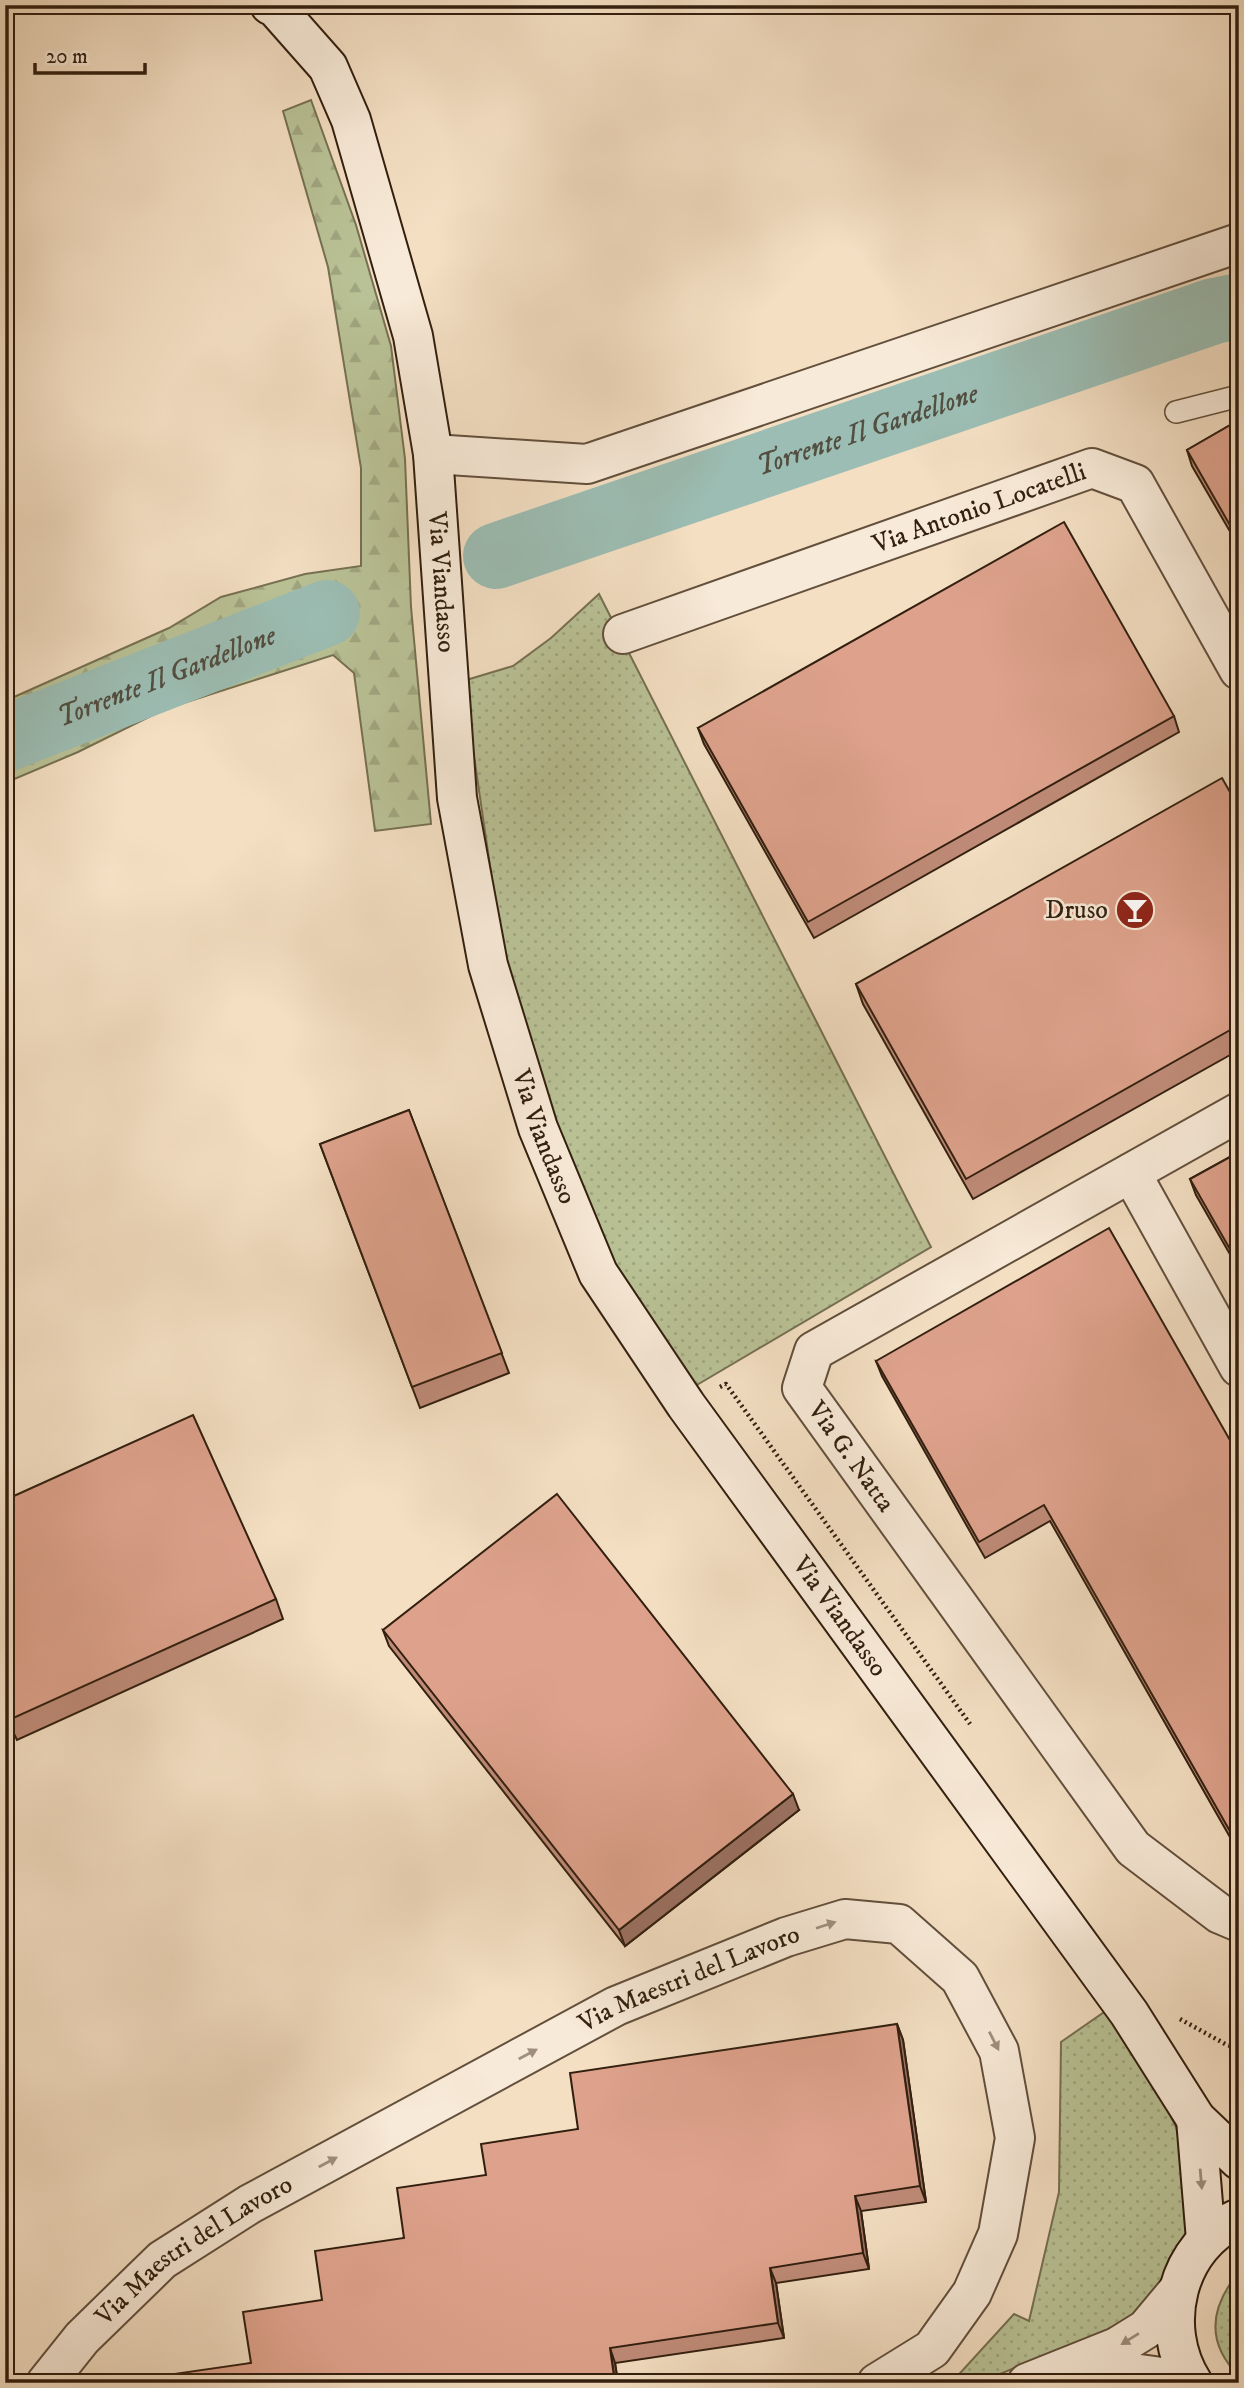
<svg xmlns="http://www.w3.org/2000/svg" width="1244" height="2388" font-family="'IM FELL DW Pica',serif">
<defs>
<pattern id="grass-dots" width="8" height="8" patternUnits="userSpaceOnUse" patternTransform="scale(1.75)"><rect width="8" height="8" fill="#b9c296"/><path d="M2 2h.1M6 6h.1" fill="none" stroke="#a0a680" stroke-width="1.8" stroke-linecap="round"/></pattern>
<pattern id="forest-firs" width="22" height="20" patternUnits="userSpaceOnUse" patternTransform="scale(1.75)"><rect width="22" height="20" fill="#b9c296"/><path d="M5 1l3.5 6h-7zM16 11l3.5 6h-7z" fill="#a0a680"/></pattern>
</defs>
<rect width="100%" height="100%" fill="#f4dfc3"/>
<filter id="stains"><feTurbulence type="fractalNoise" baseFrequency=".00286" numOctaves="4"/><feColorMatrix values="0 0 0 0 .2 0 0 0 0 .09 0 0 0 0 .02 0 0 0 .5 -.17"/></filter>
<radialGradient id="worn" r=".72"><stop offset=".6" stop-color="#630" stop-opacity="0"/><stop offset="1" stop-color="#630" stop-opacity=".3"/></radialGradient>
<!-- grass -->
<path fill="url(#grass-dots)" stroke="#767052" stroke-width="2" d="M599,594l332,653 -246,145 -49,-78 -70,-148 -60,-167 -6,-65 -37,-253 50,-15 38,-28z
M1110,2008l38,61 28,58 18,77 -8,41 -25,63 -183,75h-27l63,-69 15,7 30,-129 2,-150z
M1239,2272v104c-34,-34 -29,-69 0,-104z"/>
<!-- forest -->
<path fill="url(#forest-firs)" stroke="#767052" stroke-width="2" d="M311,100l45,125 35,121 14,113 6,148 20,217 -56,7 -21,-158 -21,-18 -168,54 -87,43 -73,31v-82l164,-73 52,-31 84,-23 56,-8v-98l-33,-201 -45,-156z"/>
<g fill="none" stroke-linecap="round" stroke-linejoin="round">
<!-- river -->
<g stroke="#9cbdb3" stroke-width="66">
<path id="s1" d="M496,556l718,-245 25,-5"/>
<path id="s2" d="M5,739l322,-126"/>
</g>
<!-- lane casing -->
<g stroke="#624f3c" stroke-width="24">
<path id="lane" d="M1176,412l63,-16"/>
</g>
<!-- street casing -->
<g stroke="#624f3c" stroke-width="42">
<g id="street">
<path d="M433,454l154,10 652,-221"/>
<path id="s3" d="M623,634l469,-166 43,16 104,186"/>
<path id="s4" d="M1239,1112l-425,239 -12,37 331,460 87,66 19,8"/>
<path d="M1131,1173l108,194"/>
<path d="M1074,2365l117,16"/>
<path id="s5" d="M46,2383l36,-45 80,-78 88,-56 366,-198 170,-69 59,-18 54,5 61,54 39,73 16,87 -17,96 -26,59 -40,56 -55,34"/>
<path d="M1027,2383l90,-36 29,-18 30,-36"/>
</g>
</g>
<!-- secondary casing -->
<g stroke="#321f0f" stroke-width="42">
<g id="secondary">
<path id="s6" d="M270,5l5,2 53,60 23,53 62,216 20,118 24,344 31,167 50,163 60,145 88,132 443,608 67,106 43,41"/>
<path d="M1196,2119l10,121"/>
<path d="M1193,2383c-36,-56 -17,-138 46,-165"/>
</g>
</g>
<!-- path -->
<path stroke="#321f0f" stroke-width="4.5" stroke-dasharray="2 3.5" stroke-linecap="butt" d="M720,1387l6,-3 244,340
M1180,2019l47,26 12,3"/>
<!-- lane -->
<use href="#lane" stroke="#f8ead8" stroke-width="21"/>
<!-- street -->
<use href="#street" stroke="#f8ead8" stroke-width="38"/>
<!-- secondary -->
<use href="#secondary" stroke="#f8ead8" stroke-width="38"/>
</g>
<!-- wall -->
<path fill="#bf8b78" stroke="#321f0f" stroke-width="2" d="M1239,420v127l-47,-81 -5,-16z
M1174,716l5,16 -365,206 -110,-194 -6,-16z
M1239,808v242l-266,149 -110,-195 -7,-20z
M409,1110l100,263 -89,35 -100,-264z
M1239,1152v118l-43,-75 -6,-16z
M876,1361l363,95v397l-189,-332 -65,37 -103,-182z
M5,1500l271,99 7,20 -266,121 -12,-25z
M383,1630l416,180 -174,136 -236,-300z
M897,2024l6,16 23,162 -65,9 8,58 -93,14 8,55 -169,25 3,20h-450l83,-20 71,-63 164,-125 92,-46z"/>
<!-- shaded-wall -->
<path fill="#9b7162" stroke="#321f0f" stroke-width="2" d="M793,1794l6,16 -174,136 -6,-16z
M897,2024l6,16 23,162 -6,-16z
M855,2196l6,15 8,58 -6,-16z
M770,2268l6,15 8,55 -6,-15z
M610,2348l5,15 3,20h-3z"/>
<!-- building -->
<path fill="#dea28c" stroke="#321f0f" stroke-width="2" d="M1239,420v121l-52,-91z
M1064,522l110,194 -366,206 -110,-194z
M1222,778l17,30v217l-273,154 -110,-195z
M409,1110l93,243 -90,34 -92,-243z
M1239,1152v113l-49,-86z
M1109,1228l130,228v391l-195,-342 -65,37 -103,-181z
M193,1415l83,184 -267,121 -4,-9v-211z
M557,1494l236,300 -174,136 -236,-300z
M897,2024l23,162 -65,10 8,57 -93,15 8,55 -168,25 5,35h-447l-1,-8 84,-12 -8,-51 79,-12 -7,-49 89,-13 -7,-50 89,-13 -5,-31 97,-15 -8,-56z"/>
<!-- one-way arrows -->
<defs><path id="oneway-solid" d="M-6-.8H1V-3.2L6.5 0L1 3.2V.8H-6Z" transform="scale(1.75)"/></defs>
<g fill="#9f8f7e">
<use href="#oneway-solid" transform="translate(826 1925) rotate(-18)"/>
<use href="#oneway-solid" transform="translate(994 2041) rotate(63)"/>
<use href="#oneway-solid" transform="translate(528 2054) rotate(-28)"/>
<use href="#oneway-solid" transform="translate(328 2162) rotate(-28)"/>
<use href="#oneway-solid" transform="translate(1201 2179) rotate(85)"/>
<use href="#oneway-solid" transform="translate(1130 2339) rotate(148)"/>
</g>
<!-- icons -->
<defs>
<g id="bar-disc" transform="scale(2.0125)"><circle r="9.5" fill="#8f2418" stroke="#f8ead8"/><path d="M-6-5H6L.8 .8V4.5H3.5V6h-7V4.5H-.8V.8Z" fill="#fff"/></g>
</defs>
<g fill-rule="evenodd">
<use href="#bar-disc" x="1135" y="910"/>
</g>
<g text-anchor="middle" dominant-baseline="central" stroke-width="5" stroke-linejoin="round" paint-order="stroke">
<!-- street labels -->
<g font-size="26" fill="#321f0f" stroke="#f8ead8">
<text stroke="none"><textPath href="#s3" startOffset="378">Via Antonio Locatelli</textPath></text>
<text stroke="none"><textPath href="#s6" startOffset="616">Via Viandasso</textPath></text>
<text stroke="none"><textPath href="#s6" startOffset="1183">Via Viandasso</textPath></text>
<text stroke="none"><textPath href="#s4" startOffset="611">Via G. Natta</textPath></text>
<text stroke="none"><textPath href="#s6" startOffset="1750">Via Viandasso</textPath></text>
<text stroke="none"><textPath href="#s5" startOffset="768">Via Maestri del Lavoro</textPath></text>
<text stroke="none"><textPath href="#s5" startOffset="201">Via Maestri del Lavoro</textPath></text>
</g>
<!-- poi labels -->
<g font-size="26" fill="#321f0f" stroke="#f8ead8" text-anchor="end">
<text x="1108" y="910">Druso</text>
</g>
<!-- water labels -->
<g font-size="28" font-style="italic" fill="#524e40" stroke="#f8ead8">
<text stroke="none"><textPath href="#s1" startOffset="392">Torrente Il Gardellone</textPath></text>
<text stroke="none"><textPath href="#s2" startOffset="173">Torrente Il Gardellone</textPath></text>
</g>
</g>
<!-- margin -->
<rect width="1244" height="2388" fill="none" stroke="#f4dfc3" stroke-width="28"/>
<rect x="7" y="7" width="1230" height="2374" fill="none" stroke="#321f0f" stroke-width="3.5"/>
<rect x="14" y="14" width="1216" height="2360" fill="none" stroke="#321f0f" stroke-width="2"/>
<!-- scale -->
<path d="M35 63v10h110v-10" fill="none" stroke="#321f0f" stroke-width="3.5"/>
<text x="46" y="63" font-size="21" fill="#321f0f" stroke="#f8ead8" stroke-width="5" paint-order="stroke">20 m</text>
<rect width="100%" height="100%" filter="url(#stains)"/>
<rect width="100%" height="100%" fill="url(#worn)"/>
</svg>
